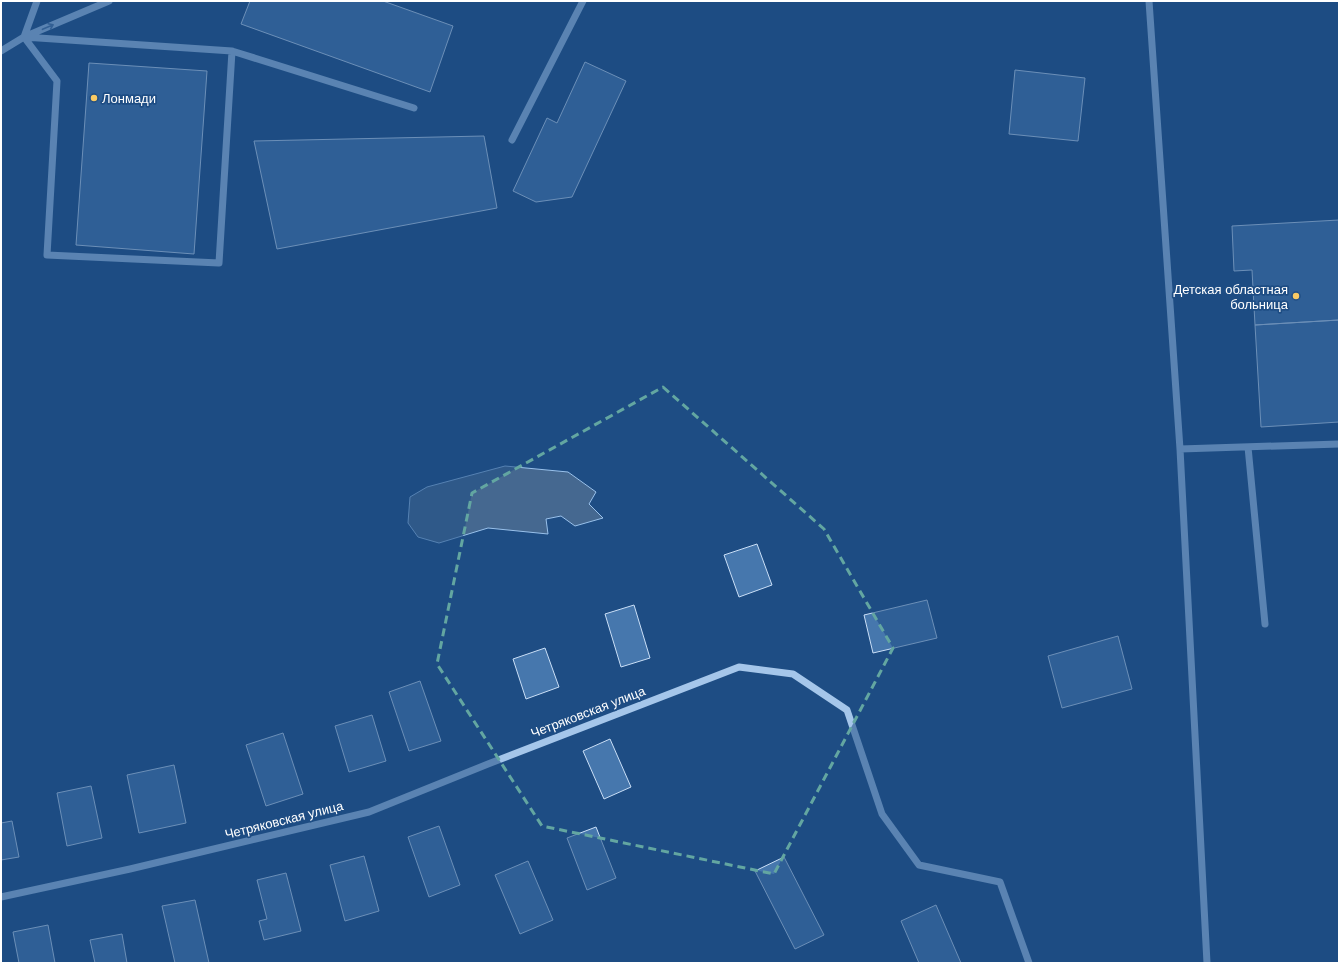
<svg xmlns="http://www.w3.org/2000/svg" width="1340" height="964" font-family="Helvetica,sans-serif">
<rect width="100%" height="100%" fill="#1e4d84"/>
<!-- water -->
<path fill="#456890" stroke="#99c1eb" d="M505,466l63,6 28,20 -7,12 14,14 -28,8 -14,-10 -15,3 2,15 -60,-6 -49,15 -21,-6 -10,-14 2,-26 17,-10z"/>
<!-- building -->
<path fill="#4677ad" stroke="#cadff7" d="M250,1h133l70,25 -23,66 -189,-68z
M585,62l41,19 -54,116 -36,5 -23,-11 34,-73 10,5z
M89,63l118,8 -13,183 -118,-9z
M1015,70l70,8 -7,63 -69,-7z
M484,136l13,72 -220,41 -23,-108z
M1339,220v100l-84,5 -3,-55 -18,1 -2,-45z
M1339,320v102l-78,5 -6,-102z
M757,544l15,41 -33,12 -15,-42z
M927,600l10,38 -64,15 -9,-38z
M634,605l16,53 -29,9 -16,-53z
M1118,636l14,53 -70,19 -14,-52z
M545,648l14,39 -33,12 -13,-40z
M420,681l21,60 -32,10 -20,-59z
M372,715l14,46 -37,11 -14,-46z
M283,733l20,61 -37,12 -20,-61z
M610,739l21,48 -27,12 -21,-48z
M174,765l12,58 -47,10 -12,-58z
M91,786l11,52 -35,8 -10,-53z
M12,821l7,36 -18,3v-37z
M439,826l21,59 -31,12 -21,-60z
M596,827l20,51 -29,12 -20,-52z
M364,856l15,55 -34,10 -15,-56z
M784,857l40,78 -29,14 -40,-78z
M528,861l25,59 -33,14 -25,-59z
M286,873l15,58 -37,9 -5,-19 8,-2 -10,-39z
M195,900l14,63h-34l-13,-57z
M936,905l25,58h-42l-18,-42z
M48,925l7,38h-36l-6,-31z
M122,934l5,29h-32l-5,-23z"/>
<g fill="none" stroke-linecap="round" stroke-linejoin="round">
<!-- minor -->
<path stroke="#a5c6ea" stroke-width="7" d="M1149,1l31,448 27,514
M24,37l208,14 -13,212 -172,-8 10,-174z
M24,37l13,-36
M1,51l23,-14 85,-36
M232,51l182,57
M512,140l71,-139
M1248,447l17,177
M1180,449l159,-5
M1,897l129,-28 239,-57 119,-48 251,-97 54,7 54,36 35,104 37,51 81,17 29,81"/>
</g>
<!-- one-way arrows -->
<defs><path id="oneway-shaft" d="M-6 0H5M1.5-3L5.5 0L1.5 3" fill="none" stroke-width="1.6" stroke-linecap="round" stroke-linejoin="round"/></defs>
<use stroke="#4d77a8" href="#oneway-shaft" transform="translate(48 27) rotate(-23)"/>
<!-- marked area -->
<path d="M0 0H1340V964H0ZM663,387l161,142 69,119 -119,226 -232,-48 -105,-162 35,-171z" fill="#1e4d84" fill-opacity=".55" fill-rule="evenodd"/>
<path fill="none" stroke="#63a6a1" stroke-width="3" stroke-dasharray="8 5" stroke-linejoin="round" d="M663,387l161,142 69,119 -119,226 -232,-48 -105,-162 35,-171z"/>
<!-- markers -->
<g fill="#f9ca64" stroke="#1e4d84" stroke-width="1.5">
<circle cx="94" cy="98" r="4"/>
<circle cx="1296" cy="296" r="4"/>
</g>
<g text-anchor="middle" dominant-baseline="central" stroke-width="3.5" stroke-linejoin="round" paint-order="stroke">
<!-- poi labels -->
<g font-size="13" fill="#fff" stroke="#1e4d84" text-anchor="start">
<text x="102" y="98">Лонмади</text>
<text x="1288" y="289" text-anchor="end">Детская областная<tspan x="1288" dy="15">больница</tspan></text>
</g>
<!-- street labels -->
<g font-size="13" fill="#fff" stroke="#1e4d84">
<text transform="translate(588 712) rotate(-21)">Четряковская улица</text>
<text transform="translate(284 820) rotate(-14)">Четряковская улица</text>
</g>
</g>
<!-- border -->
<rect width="1340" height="964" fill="none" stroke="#ffffff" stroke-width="4"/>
</svg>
